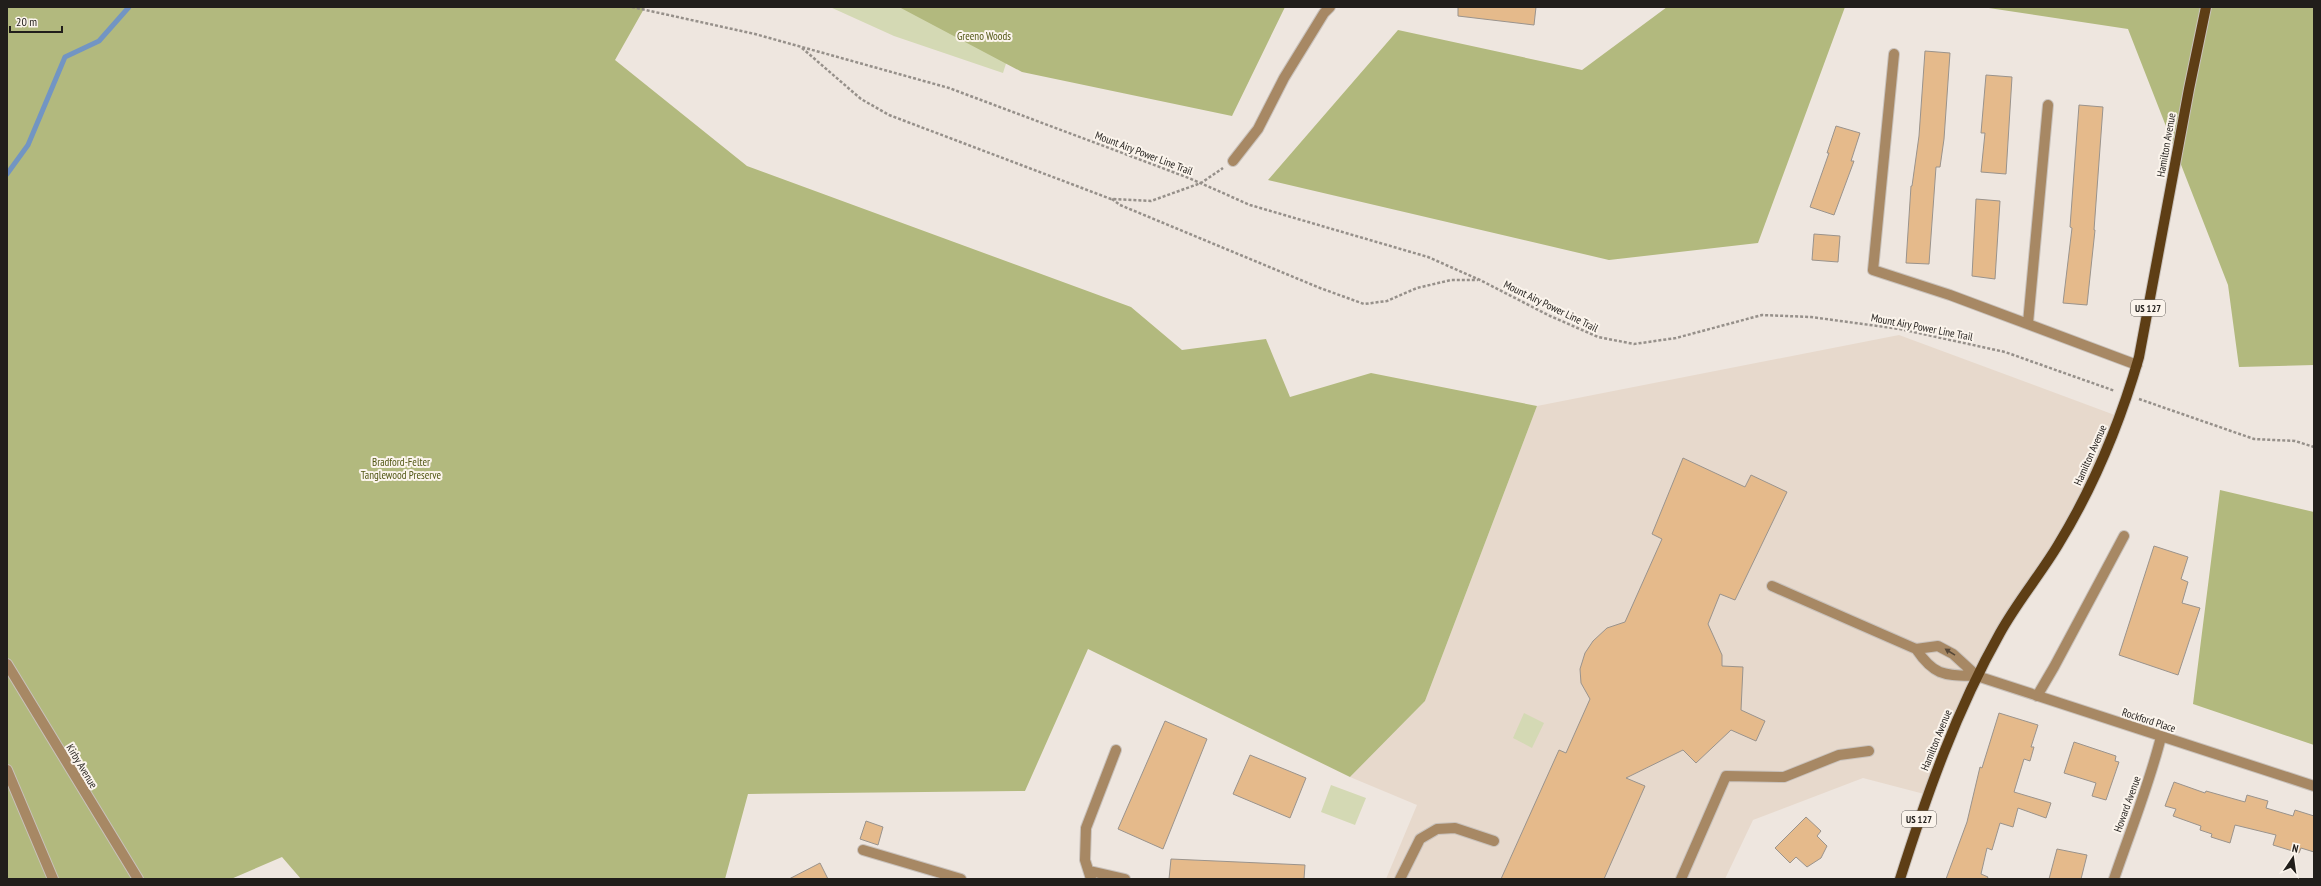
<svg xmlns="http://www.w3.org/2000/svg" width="2321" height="886" font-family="'PT Sans Narrow',sans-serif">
<rect width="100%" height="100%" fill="#eee6df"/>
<!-- built -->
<path fill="#e7d9cc" d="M1899,335l221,82 -35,80 -85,135 -72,163 -65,-17 -110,42 -28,59h-339l31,-74 -67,-28 75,-76 112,-295z"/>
<!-- green -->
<path fill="#d4d9b4" d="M830,7h194l-21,66 -109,-37z
M1524,713l20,10 -12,25 -19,-10z
M1331,785l35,13 -11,27 -34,-13z"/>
<!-- forest -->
<path fill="#b2b97e" d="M7,7h638l-30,53 132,106 384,141 51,43 84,-11 24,58 81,-24 166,33 -112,295 -75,76 -262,-128 -63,142 -277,3 -23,85h-424l-19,-22 -51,22h-224z
M899,7h386l-53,109 -210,-44z
M1667,7h178l-87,236 -149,17 -341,-80 130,-150 184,40z
M1982,7h332v358l-75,2 -11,-82 -100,-256z
M2220,490l94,22v233l-121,-41z"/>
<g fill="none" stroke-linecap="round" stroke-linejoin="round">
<!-- stream -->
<path stroke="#7295c3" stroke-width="5" d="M7,174l21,-29 37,-88 34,-16 30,-34"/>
</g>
<!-- building -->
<path fill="#e5ba8b" stroke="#9a938c" d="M1458,7h78l-2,18 -76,-9z
M1925,51l25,2 -6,86 -4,28h-4l-7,97 -23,-1 5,-77h1l7,-50z
M1986,75l26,2 -6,97 -25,-2 4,-39h-4z
M2079,105l24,2 -9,123h1l-8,75 -24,-2 9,-75 -2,-1z
M1836,126l24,7 -9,28h3l-20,54 -24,-8 19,-54h-2z
M1976,199l24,2 -5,78 -23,-3z
M1814,234l26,2 -2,26 -26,-2z
M1683,458l62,29 6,-12 36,17 -52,108 -15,-6 -12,30 14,31v11l21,1 -2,43 24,11 -9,20 -25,-11 -35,33 -13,-13 -57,28 19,8 -41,93h-103l58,-129 7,3 24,-54 -9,-16 -1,-14 5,-16 8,-12 14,-13 18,-6 37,-83 -10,-5z
M2154,546l34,11 -7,22 7,3 -6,21 18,5 -22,67 -59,-20z
M1999,713l39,12 -7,22h3l-4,14 -6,-2 -10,33 37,11 -5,15 -28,-10 -5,19 -13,-4 -8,27 -5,-2 -6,26 7,3 -1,2h-41l21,-57 13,-55 2,1z
M1165,721l42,18 -44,110 -45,-20z
M2074,742l42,14 -1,5 4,1 -13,38 -14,-4 4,-13 -32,-10z
M1250,755l56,23 -16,40 -57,-24z
M2174,782l31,11 1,-2 39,11 2,-7 21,6 -2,7 27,8 2,-6 19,6v36l-13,-4 -2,5 -26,-8 3,-10 -41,-10 -5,18 -19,-6 1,-3 -12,-4 1,-4 -28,-10 3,-7 -11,-3z
M1806,817l15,14 -4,5 10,10 -6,12 -14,9 -11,-10 -6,6 -15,-15z
M866,821l17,6 -5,18 -18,-6z
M2057,849l30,6 -6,24h-32z
M1171,859l134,6 -1,14h-135z
M820,863l8,16h-39z"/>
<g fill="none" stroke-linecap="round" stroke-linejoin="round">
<!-- minor casing -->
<g stroke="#c9c2bc" stroke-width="12">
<path id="minor" d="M1894,54l-21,216 77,25 187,70
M1233,161l25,-32 26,-51 40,-65 6,-6
M2028,323l20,-218
M1772,586l144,63c19,28 29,26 61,27l337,110
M1916,649l22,-3 15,8 24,22
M7,664l131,215
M2037,696l17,-29 70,-131
M7,770l46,109
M863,850l98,29
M1090,871l35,8
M1091,879l-6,-19 1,-32 30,-78
M1400,879l20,-40 17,-10 18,-1 39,13
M1681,879l45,-103 58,1 55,-22 30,-4
M2114,879c16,-47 35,-94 47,-142"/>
</g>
<!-- major casing -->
<g stroke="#c9c2bc" stroke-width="12">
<path id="major" d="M1900,879c27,-85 56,-168 100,-246 17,-31 40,-58 58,-88 36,-59 62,-122 81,-188l50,-268 17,-82"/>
</g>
<!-- path -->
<path stroke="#96908a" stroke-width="2.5" stroke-dasharray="3 2" stroke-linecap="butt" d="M632,7l123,27 194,54 240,90 61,27 178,52 52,23 70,36 48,21 36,7 42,-6 86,-23 49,2 89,12 105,23 110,39
M802,48l59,51 28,16 222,84 40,2 50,-18 22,-15
M1112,199l8,6 200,83 44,16 23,-3 30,-13 34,-8h27
M2139,399l115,40 41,2 19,6"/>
<!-- minor -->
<use href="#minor" stroke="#a78864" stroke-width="10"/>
<!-- major -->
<use href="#major" stroke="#5e3e15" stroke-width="10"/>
</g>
<!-- one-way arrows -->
<defs><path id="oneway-solid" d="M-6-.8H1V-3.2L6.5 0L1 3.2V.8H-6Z"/></defs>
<use fill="#574838" href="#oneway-solid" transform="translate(1950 652) rotate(-148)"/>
<g text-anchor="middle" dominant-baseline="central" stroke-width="4" stroke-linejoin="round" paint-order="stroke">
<!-- shield labels -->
<g fill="#fbf4ec" stroke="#625e5a" stroke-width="1">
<rect x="2131" y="300" width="34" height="16" rx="3"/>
<rect x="1902" y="811" width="34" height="16" rx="3"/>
</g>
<g font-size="10" font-weight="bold" fill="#211e1b">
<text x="2148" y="308">US 127</text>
<text x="1919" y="819">US 127</text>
</g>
<!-- park labels -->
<g font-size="11" fill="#515614" stroke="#fbf4ec">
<text x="984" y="36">Greeno Woods</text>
<text x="401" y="462">Bradford-Felter<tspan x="401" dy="13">Tanglewood Preserve</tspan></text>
</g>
<!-- street labels -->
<g font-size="11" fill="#211e1b" stroke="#fbf4ec">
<text transform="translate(2166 145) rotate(-80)">Hamilton Avenue</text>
<text transform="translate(1144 153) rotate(21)">Mount Airy Power Line Trail</text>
<text transform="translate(1551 306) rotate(26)">Mount Airy Power Line Trail</text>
<text transform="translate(1922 327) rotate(11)">Mount Airy Power Line Trail</text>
<text transform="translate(2090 455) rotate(-66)">Hamilton Avenue</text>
<text transform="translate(2149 720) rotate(18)">Rockford Place</text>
<text transform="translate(1936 740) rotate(-68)">Hamilton Avenue</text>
<text transform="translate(82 766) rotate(59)">Kirby Avenue</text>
<text transform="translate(2127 804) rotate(-70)">Howard Avenue</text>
</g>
</g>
<!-- border -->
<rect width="2321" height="886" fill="none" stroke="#211e1b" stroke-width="16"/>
<!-- north arrow -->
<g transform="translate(2293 858) rotate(13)" stroke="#fbf4ec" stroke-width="3" paint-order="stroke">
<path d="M0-3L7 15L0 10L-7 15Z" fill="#211e1b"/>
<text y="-6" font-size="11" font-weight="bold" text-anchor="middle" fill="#211e1b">N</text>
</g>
<!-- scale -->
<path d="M10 26v6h52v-6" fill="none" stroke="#211e1b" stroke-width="2"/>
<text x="16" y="26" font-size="12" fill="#211e1b" stroke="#fbf4ec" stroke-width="3" paint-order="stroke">20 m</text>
</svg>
